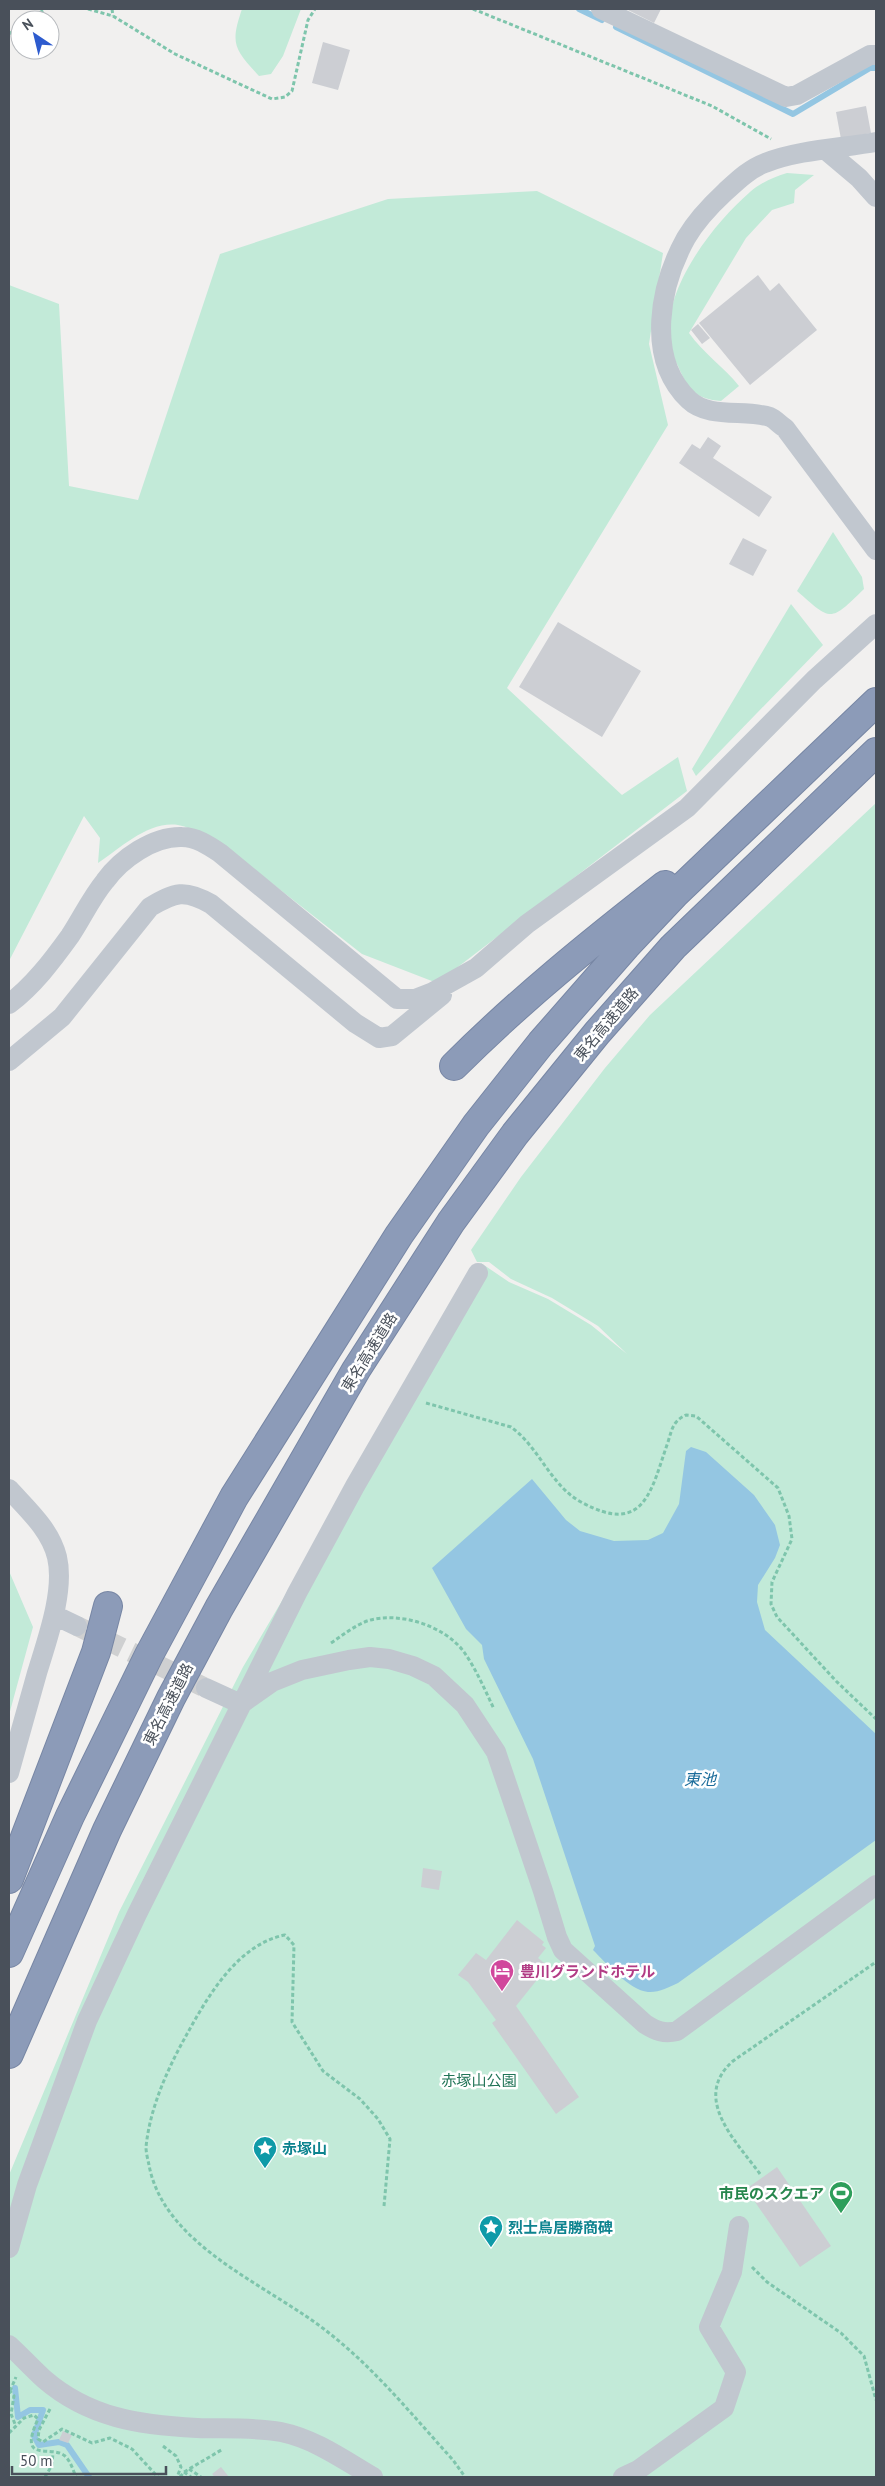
<svg xmlns="http://www.w3.org/2000/svg" width="885" height="2486" font-family="'PT Sans','Noto Sans JP',sans-serif">
<rect width="100%" height="100%" fill="#f1f0ef"/>
<!-- green -->
<path fill="#c2ead8" d="M242,9h59l-18,47 -12,18 -12,2c-25,-27 -29,-32 -17,-67z
M787,173l27,2 -19,15 -1,13 -22,7 -26,28 -57,95c14,20 35,34 50,53l-18,15c-25,-2 -33,-11 -43,-35 -3,-6 -7,-14 -8,-21 -10,-53 42,-120 80,-153 10,-9 24,-15 37,-19z
M537,191l126,62 -14,91 19,81 -161,263 115,107 56,-38 9,34 -250,192 -75,-29 -134,-105c-15,-8 -33,-21 -50,-24 -30,-4 -57,23 -80,38l2,-25 -16,-22 -75,145v-676l50,19 10,182 69,14 82,-246 168,-55z
M833,532l29,45 2,12c-34,33 -32,33 -67,2z
M791,604l32,41 -127,131 -4,-7z
M876,803v1674h-867v-302l110,-263 124,-245 238,-404 28,19 39,17 43,26 36,29 -29,-28 -46,-28 -41,-19 -22,-17h-12l-6,-12 50,-73 84,-109 45,-53z
M9,1571l24,56 -24,88z"/>
<!-- water -->
<path fill="#94c6e2" d="M691,1447l15,5 48,43 21,30 5,20 -5,13 -17,27 -1,17 8,28 111,104v106l-198,143c-9,4 -20,10 -30,9 -19,-2 -42,-29 -55,-42l2,-4 -62,-187 -49,-100 -2,-14 -16,-16 -34,-61 100,-89 34,41 14,11 34,10 34,-1 15,-7 16,-29 7,-53z"/>
<g fill="none" stroke-linecap="round" stroke-linejoin="round">
<!-- stream -->
<path stroke="#94c6e2" stroke-width="6" d="M579,9l23,11
M616,27l177,87 77,-46h6
M15,2388l3,29 12,-7h13l-9,26 5,9 20,-3 8,3 22,32"/>
</g>
<!-- building -->
<path fill="#ccced3" d="M626,9h35l-7,14z
M323,42l27,8 -12,40 -26,-7z
M866,106l5,27 -30,6 -5,-27z
M758,275l12,16 9,-8 38,47 -67,55 -51,-62z
M698,324l12,14 -8,6 -11,-14z
M708,437l13,9 -8,12 59,39 -13,20 -80,-54 13,-19 8,5z
M743,538l24,12 -14,26 -24,-12z
M558,622l83,49 -39,66 -83,-50z
M423,1868l19,3 -3,19 -18,-3z
M517,1920l27,22 -2,3 4,3 -8,10 10,8 -32,40 63,91 -23,17 -64,-91 4,-3 -28,-38 -10,-7 18,-22 10,7z
M777,2167l54,79 -31,21 -54,-78z
M63,2431l9,4 -4,8 -9,-3z
M221,2467l8,10h-14l-3,-3z"/>
<g fill="none" stroke-linecap="round" stroke-linejoin="round">
<!-- minor-tunnel -->
<path stroke="#cfd0d1" stroke-width="20" stroke-dasharray="20 10" stroke-linecap="butt" d="M77,1626l129,62"/>
<!-- motorway casing -->
<g stroke="#7786a4" stroke-width="30">
<path id="motorway" d="M454,1066c66,-66 138,-124 211,-181
M9,1879l87,-227 12,-46
M9,1953l61,-137 79,-161 85,-158 165,-262 77,-110 65,-82 85,-97 49,-52 201,-192
M9,2054l98,-224 64,-132 48,-90 137,-238 95,-148 64,-88 82,-101 76,-86 203,-195"/>
</g>
<!-- path -->
<path stroke="#7ec5ac" stroke-width="3" stroke-dasharray="4 2.5" stroke-linecap="butt" d="M88,9l25,7 62,38 97,45 13,-2 7,-6 16,-71 7,-11
M112,9l1,7
M473,9l239,97 59,33
M29,20l16,-11
M9,34l11,-8
M426,1403l85,24c28,20 40,59 70,75 64,35 70,-12 87,-60 4,-13 5,-21 18,-27l10,1 82,72 11,28 3,23 -20,43 -1,22 6,13 59,64 40,38
M331,1643c12,-8 23,-17 36,-22 31,-10 77,4 97,31 12,17 21,38 30,57
M760,2174c-24,-33 -69,-76 -27,-113l143,-99
M384,2206l6,-67 -12,-20 -18,-20 -37,-28 -31,-49 2,-77 -9,-10c-47,9 -77,61 -98,99 -19,34 -37,73 -41,113 0,6 2,13 3,18 15,82 122,121 180,168 46,36 84,83 124,127l12,17
M752,2267l15,15 74,51 23,23 12,44
M9,2390l5,6 -3,18 4,10
M10,2391l6,-14
M50,2409l-11,21 -1,9 5,3 19,-13 30,14 18,-5 22,11 26,28
M9,2433l15,-15 10,-3 4,4c-21,46 13,25 27,37 6,6 8,14 11,21
M163,2446l13,10 5,11 -4,10
M189,2469l12,8
M184,2472l7,5
M45,2477l7,-12 1,-12
M180,2477l4,-5 39,-23"/>
<!-- minor -->
<path stroke="#c1c7cf" stroke-width="20" d="M601,9l185,88 11,-2 73,-40h6
M876,142c-34,6 -79,8 -111,21 -16,6 -28,18 -40,29 -14,13 -29,29 -39,46 -26,47 -41,120 3,162 20,19 56,9 81,17 5,2 10,8 15,11l91,122
M827,151l32,27 17,19
M9,1004c24,-18 43,-43 61,-68 12,-18 21,-38 35,-55 16,-22 48,-45 77,-44 14,0 26,8 38,16l177,146h18l18,-7 43,-24 51,-44 160,-116 127,-128 62,-56
M9,1061l53,-44 88,-110c25,-15 35,-18 61,-3l144,119 24,15 13,-2 50,-41
M9,1489c18,20 41,40 48,68 8,34 -10,83 -20,116 -9,33 -19,67 -28,100
M54,1615l23,11
M206,1688l35,16 31,-22 30,-12 47,-10 21,-3 19,2 24,7 21,10 31,29 31,47 47,139 14,46 6,13 82,74c11,7 19,10 32,7l199,-146
M9,2248l18,-63 60,-164 50,-107 160,-321 58,-107 123,-213
M9,2345c12,11 23,23 35,34 45,39 96,46 153,49 28,1 57,-1 84,4 34,7 63,28 92,45
M623,2477l15,-7 86,-62 12,-36 -27,-45 23,-55 7,-46"/>
<!-- motorway -->
<use href="#motorway" stroke="#8c9bb8" stroke-width="28"/>
</g>
<!-- icons -->
<defs>
<g id="hotel-pin" transform="scale(1.25)"><path d="M0 17L-7.5 6A9.5 9.5 0 1 1 7.5 6Z" fill="#d1479c" stroke="#fff"/><path d="M-6-4.5h1.5V1H6V5H4.5V3h-9V5H-6ZM-4 0a1.8 1.8 0 1 1 3.6 0ZM.5 0V-2.5h3Q6-2.5 6 0Z" fill="#fff"/></g>
<g id="sight-pin" transform="scale(1.25)"><path d="M0 17L-7.5 6A9.5 9.5 0 1 1 7.5 6Z" fill="#0f9aa8" stroke="#fff"/><path d="M0-6L1.8-2.2L6-1.7L2.9 1.2L3.7 5.4L0 3.3L-3.7 5.4L-2.9 1.2L-6-1.7L-1.8-2.2Z" fill="#fff"/></g>
<g id="stadium-pin" transform="scale(1.25)"><path d="M0 17L-7.5 6A9.5 9.5 0 1 1 7.5 6Z" fill="#2e9e5b" stroke="#fff"/><path d="M0-5a6.5 5 0 1 0 0 10a6.5 5 0 1 0 0-10ZM-3.5-1.8h7v3.6h-7Z" fill="#fff"/></g>
</defs>
<g fill-rule="evenodd">
<use href="#hotel-pin" x="502" y="1971"/>
<use href="#sight-pin" x="265" y="2148"/>
<use href="#stadium-pin" x="841" y="2193"/>
<use href="#sight-pin" x="491" y="2227"/>
</g>
<g text-anchor="middle" dominant-baseline="central" stroke-width="5" stroke-linejoin="round" paint-order="stroke">
<!-- street labels -->
<g font-size="15" fill="#49505a" stroke="#fff">
<text transform="translate(606 1024) rotate(-50)">東名高速道路</text>
<text transform="translate(369 1352) rotate(-58)">東名高速道路</text>
<text transform="translate(168 1704) rotate(-63)">東名高速道路</text>
</g>
<!-- hotel labels -->
<g font-size="15" font-weight="bold" fill="#b23c85" stroke="#fff" text-anchor="start">
<text x="520" y="1971">豊川グランドホテル</text>
</g>
<!-- park labels -->
<g font-size="15" fill="#217457" stroke="#fff">
<text x="479" y="2080">赤塚山公園</text>
</g>
<!-- culture labels -->
<g font-size="15" font-weight="bold" fill="#0d838f" stroke="#fff" text-anchor="start">
<text x="282" y="2148">赤塚山</text>
<text x="508" y="2227">烈士鳥居勝商碑</text>
</g>
<!-- leisure labels -->
<g font-size="15" font-weight="bold" fill="#27864d" stroke="#fff" text-anchor="end">
<text x="824" y="2193">市民のスクエア</text>
</g>
<!-- water labels -->
<g font-size="16" font-style="italic" fill="#1c6d9b" stroke="#fff">
<text x="700" y="1779">東池</text>
</g>
</g>
<!-- border -->
<rect width="885" height="2486" fill="none" stroke="#49505a" stroke-width="20"/>
<!-- north arrow -->
<g transform="translate(35 35) rotate(325)"><circle r="24" fill="#ffffff" stroke="#b6b9bd"/>
<path d="M0-4L9 19L0 12L-9 19Z" fill="#2d5bce"/>
<text y="-8" font-size="14" font-weight="bold" text-anchor="middle" fill="#49505a">N</text>
</g>
<!-- scale -->
<path d="M12 2466v8h154v-8" fill="none" stroke="#49505a" stroke-width="2.5"/>
<text x="20" y="2466" font-size="15" fill="#49505a" stroke="#ffffff" stroke-width="4" paint-order="stroke">50 m</text>
</svg>
